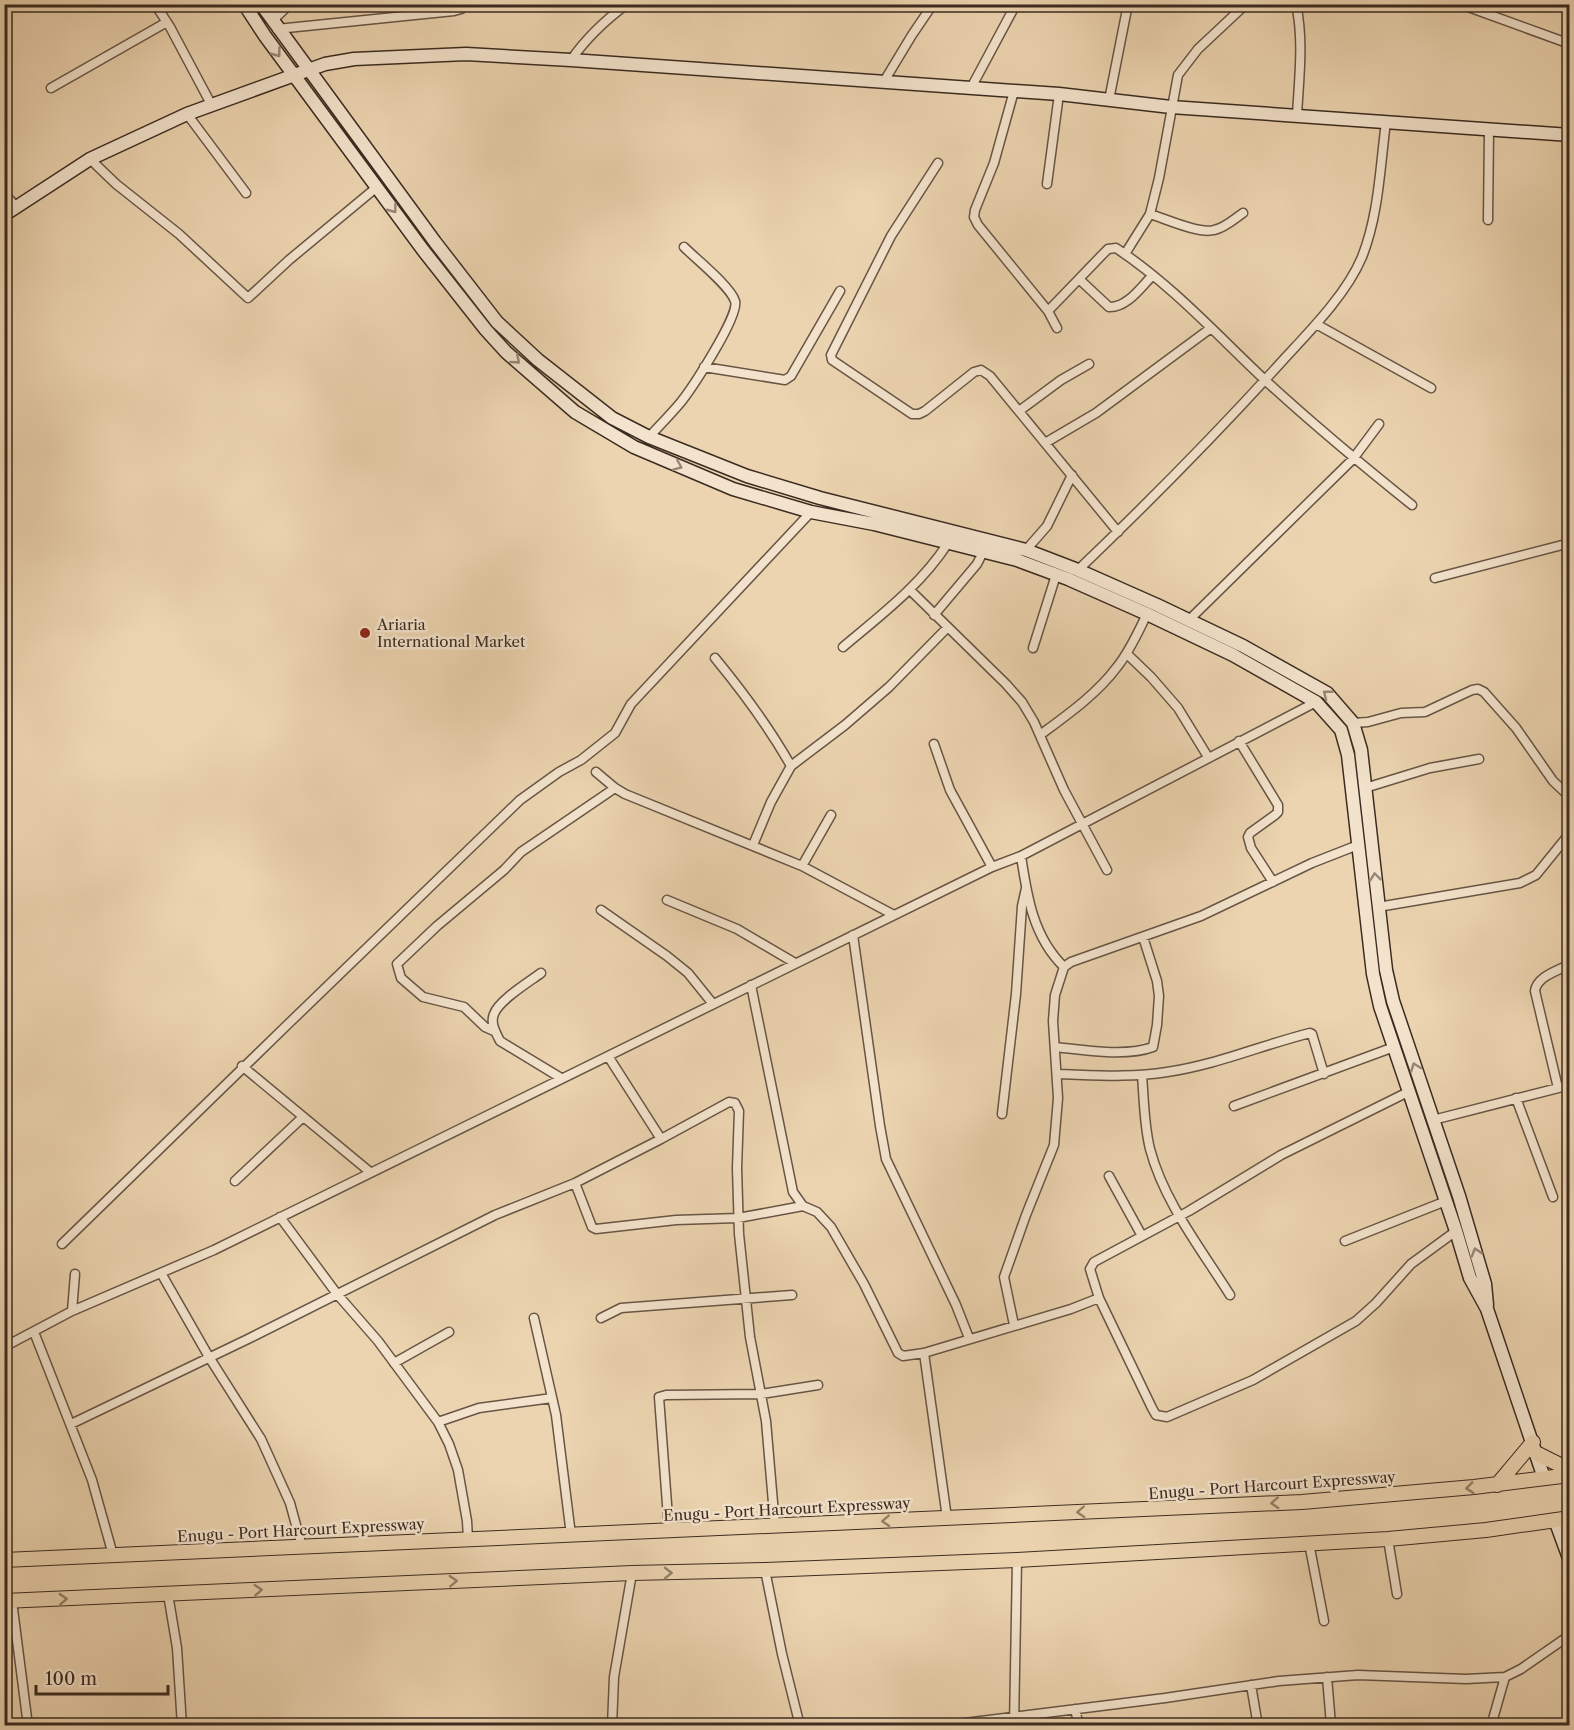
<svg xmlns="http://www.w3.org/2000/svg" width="1574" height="1730" font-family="'Libre Caslon Text',serif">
<rect width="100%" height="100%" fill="#ecd4b0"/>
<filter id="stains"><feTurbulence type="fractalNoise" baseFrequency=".00333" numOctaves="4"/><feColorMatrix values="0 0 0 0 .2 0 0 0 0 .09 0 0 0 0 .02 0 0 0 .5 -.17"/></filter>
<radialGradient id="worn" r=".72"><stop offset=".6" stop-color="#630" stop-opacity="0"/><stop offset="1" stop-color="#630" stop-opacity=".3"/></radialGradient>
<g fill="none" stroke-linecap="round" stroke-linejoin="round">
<!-- minor casing -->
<g stroke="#675545" stroke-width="11">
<path id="minor" d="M155,4l15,23 41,77
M1296,4c8,37 3,74 1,111
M1460,4l110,40
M4,5l1,-1
M272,21l18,-17
M277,29l177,-18 7,-2 4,-5
M571,60c16,-23 33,-39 56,-56
M883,83l29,-48 21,-31
M51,88l116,-66
M971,88l45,-84
M1014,91l-20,72 -19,47 -1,7 4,8 70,86 9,17
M1109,100l19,-96
M187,114l59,79
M90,159l26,25 63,50 69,64 41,-38 88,-73
M938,163l-47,73 -57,113 -3,6 1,5 80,54h7l6,-3 49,-39 7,-2 9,6 128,156
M1047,184l12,-90
M4,194l12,12
M1150,214c16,5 49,20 64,16 11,-2 20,-11 29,-17
M1488,220l1,-90
M1125,254l25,-40 9,-36 19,-103 20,-26 48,-45
M1079,279l30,28c18,1 32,-20 43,-31
M1048,311l55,-57 5,-5 8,-1c56,37 101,87 150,133 47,43 96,84 146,124
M1316,324l115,64
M704,367l81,13 6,-4 49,-85
M1019,411l42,-31 28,-16
M649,437c11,-12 22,-23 32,-35 11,-14 59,-87 54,-101 -5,-15 -39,-42 -51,-54
M1045,443l51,-30 115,-85
M1026,550l21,-24 25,-51
M1078,570c71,-68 141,-139 207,-212 27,-29 62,-65 77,-101 17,-43 18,-90 24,-135
M1435,578l135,-35
M910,590l96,94 16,18 12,20 30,68 43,80
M934,615l43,-51 4,-8 -4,-6
M1189,620l164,-161 26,-35
M843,647c38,-32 78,-62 105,-104
M1033,648l23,-73
M1127,654l24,23 27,31 30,49
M715,658c28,34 54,69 76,108
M1353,723l15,-1 33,-9 24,-1 47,-22 6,-1 6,3 32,36 37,53 17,16
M1040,735c27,-20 57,-41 77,-68 13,-16 21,-35 30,-53
M1239,741l39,64v7l-3,3 -25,18 -2,4 3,11 22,34
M934,744l16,46 42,77
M596,772l19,16 10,6 177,72 92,49
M1365,788l65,-20 49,-9
M753,845l18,-43 20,-36 54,-41 44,-38 58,-59
M1021,856c6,40 12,81 43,111
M802,866l29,-51
M667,900l70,29 58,34
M1378,907l142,-24 16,-8 34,-42
M601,910l66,46 21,17 25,31
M853,935l27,191 6,33 70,146 13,33
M541,973c-12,9 -42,27 -47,41 -4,9 2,19 6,27l61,37
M751,985l42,207 10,14 14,6 14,15 33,57 34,69 5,3 21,-3 147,-44 28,-11
M494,1031l-9,-4 -21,-20 -41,-10 -22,-19 -4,-14 40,-38 67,-56 17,-18 94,-64
M1055,1047c28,3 71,10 98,0l4,-22 2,-29 -2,-15 -14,-44
M608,1056l53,83
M242,1066l128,106
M1057,1074c37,1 73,4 110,-2 49,-7 95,-27 143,-39l2,1 12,40
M1142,1075c2,25 2,50 8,74 14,53 51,100 80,146
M1558,1088l-23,-97c2,-15 23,-20 35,-27
M1410,1091l-129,64 -92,56 -95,51 -4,7 9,29 53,110 4,7 11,2 86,-37 103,-59 20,-18 35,-39 45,-33
M1516,1098l37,99
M1234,1106l160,-59
M1002,1114l14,-120 6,-88 4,-18
M1433,1120l137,-35
M1109,1176l33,60
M235,1181l68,-64
M575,1183l17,44 4,2 80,-9 62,-2 65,-12
M280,1217l57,77 41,47 60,81 11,22 9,26 9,51 1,18
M1345,1241l101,-40
M62,1244c152,-149 305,-296 458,-444l39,-28 22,-12 34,-27 16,-29 180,-192
M161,1273l48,84 52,82 29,64 12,44
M72,1311l142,-61 778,-383 29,-11 295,-154
M534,1318l22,97 15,120
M601,1318l20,-10 171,-13
M1014,1325l-10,-48 22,-62 28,-70 4,-47 -5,-77 2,-26 9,-28 7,-5 130,-46 111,-53 46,-18
M34,1332l58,148 21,75
M4,1347l68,-36 3,-37
M924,1353l23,165
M394,1363l55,-31
M438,1422l41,-14 73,-10
M71,1424l177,-85 247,-124 80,-32 86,-44 68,-37 6,1 4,8 -2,57 2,66 11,103 16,84 9,105
M669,1531l-10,-134 7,-2 95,-1 57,-9
M1388,1539l9,55
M1309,1543l15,78
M765,1570l17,84 18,72
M168,1594l9,54 5,78
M12,1601l16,125
M1327,1677l4,48
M1251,1685l7,41
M1075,1709l4,17
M612,1726l2,-49 18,-104
M941,1726l224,-28 114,-17 79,-6 108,4 39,-2 16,-8 49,-34
M1014,1726l3,-166
M1491,1726l14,-49"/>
</g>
<!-- secondary casing -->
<g stroke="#3b2b21" stroke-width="15">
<path id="secondary" d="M244,4l21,32 158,214 63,80 20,22 69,60 59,35 99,42 78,23 63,12 143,36 51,19 79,35 86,41 83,47 25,28 7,25 25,219 7,32 76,225 14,47 17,31 57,169
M261,4l174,238 62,80 41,38 74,58 37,19 98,39 73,22 206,52 52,20 79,35 86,41 84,47 26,30 8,27 25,220 7,31 66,195 26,88 2,21
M4,215l86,-56 97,-45 138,-50 29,-5 112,-5 105,6 488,34 112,13 399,28
M1555,1520l15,41"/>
</g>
<!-- trunk casing -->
<g stroke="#3b2b21" stroke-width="16">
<path id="trunk" d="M1536,1453l34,17
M1497,1485l36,-43
M4,1560l1298,-58 172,-15 96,-12
M4,1601l628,-28 133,-3 252,-10 371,-21 98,-9 84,-12"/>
</g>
<!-- minor -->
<use href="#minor" stroke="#f3e3cc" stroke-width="8"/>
<!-- secondary -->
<use href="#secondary" stroke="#f3e3cc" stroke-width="12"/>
<!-- trunk -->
<use href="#trunk" stroke="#ecd4b0" stroke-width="14"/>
</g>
<!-- one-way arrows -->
<defs><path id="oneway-chevron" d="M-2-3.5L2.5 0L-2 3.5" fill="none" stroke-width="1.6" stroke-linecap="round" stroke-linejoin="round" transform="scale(1.5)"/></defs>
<g stroke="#978776">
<use href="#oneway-chevron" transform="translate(277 53) rotate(53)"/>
<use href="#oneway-chevron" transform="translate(393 209) rotate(53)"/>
<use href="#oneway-chevron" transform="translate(516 360) rotate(41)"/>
<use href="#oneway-chevron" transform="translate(678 466) rotate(23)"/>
<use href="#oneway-chevron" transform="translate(1327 694) rotate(-142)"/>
<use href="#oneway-chevron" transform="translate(1375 877) rotate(-97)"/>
<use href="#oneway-chevron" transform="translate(1415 1067) rotate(-110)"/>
<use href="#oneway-chevron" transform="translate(1476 1252) rotate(-107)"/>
</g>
<g stroke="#948068">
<use href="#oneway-chevron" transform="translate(1470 1488) rotate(174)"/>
<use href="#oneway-chevron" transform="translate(1275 1503) rotate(177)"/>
<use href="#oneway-chevron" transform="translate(1081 1512) rotate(177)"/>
<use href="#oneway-chevron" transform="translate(886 1521) rotate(177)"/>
<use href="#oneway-chevron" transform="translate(668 1573) rotate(-1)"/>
<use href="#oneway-chevron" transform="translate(453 1581) rotate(-3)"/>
<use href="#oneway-chevron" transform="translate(258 1590) rotate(-3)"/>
<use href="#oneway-chevron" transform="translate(63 1599) rotate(-3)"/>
</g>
<!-- markers -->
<circle fill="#8f2418" stroke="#f3e3cc" stroke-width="2" cx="365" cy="633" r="6"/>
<g text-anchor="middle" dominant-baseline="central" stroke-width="5" stroke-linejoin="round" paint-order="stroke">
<!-- poi labels -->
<g font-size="15" fill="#3b2b21" stroke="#f3e3cc" text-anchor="start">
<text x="377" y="624">Ariaria<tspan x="377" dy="17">International Market</tspan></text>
</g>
<!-- street labels -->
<g font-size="15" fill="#3b2b21" stroke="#f3e3cc">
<text transform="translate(1272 1485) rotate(-4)">Enugu - Port Harcourt Expressway</text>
<text transform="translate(787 1509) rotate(-3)">Enugu - Port Harcourt Expressway</text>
<text transform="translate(301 1530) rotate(-3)">Enugu - Port Harcourt Expressway</text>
</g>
</g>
<!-- margin -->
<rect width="1574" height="1730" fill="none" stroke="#ecd4b0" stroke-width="24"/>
<rect x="6" y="6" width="1562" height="1718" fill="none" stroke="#3b2b21" stroke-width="3"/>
<rect x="12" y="12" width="1550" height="1706" fill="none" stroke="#3b2b21" stroke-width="1.5"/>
<!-- scale -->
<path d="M36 1685v9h132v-9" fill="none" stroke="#3b2b21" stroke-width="3"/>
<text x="45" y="1685" font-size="18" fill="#3b2b21" stroke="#f3e3cc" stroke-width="4.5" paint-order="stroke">100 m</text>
<rect width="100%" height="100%" filter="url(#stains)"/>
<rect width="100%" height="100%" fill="url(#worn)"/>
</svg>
